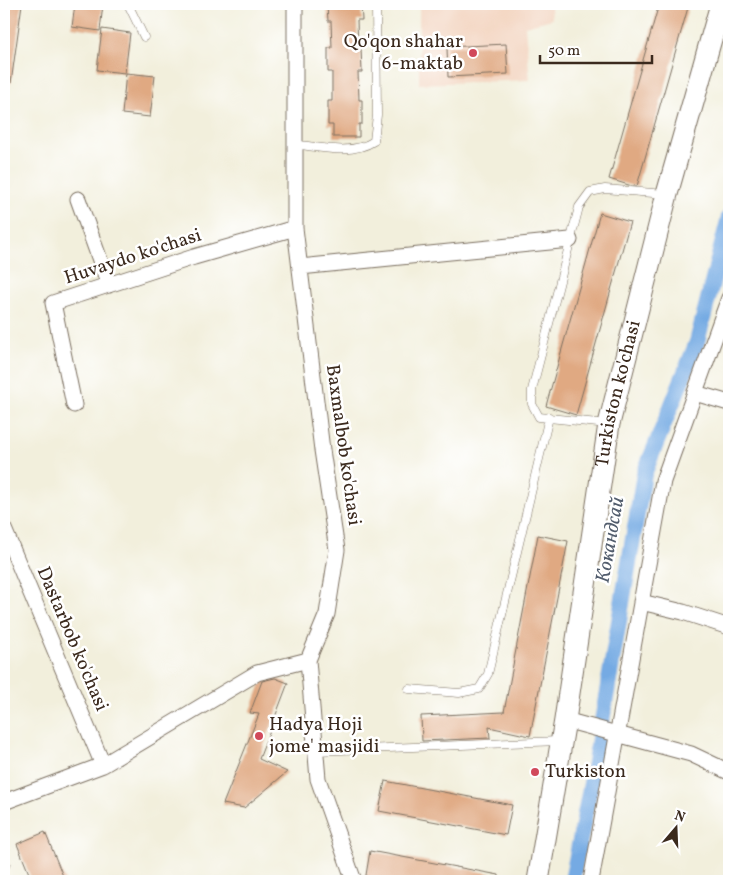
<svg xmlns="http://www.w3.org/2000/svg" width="733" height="885" font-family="Vollkorn,serif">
<rect width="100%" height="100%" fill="#fff"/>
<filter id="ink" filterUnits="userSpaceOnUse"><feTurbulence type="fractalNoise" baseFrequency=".02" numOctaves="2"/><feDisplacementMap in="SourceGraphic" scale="10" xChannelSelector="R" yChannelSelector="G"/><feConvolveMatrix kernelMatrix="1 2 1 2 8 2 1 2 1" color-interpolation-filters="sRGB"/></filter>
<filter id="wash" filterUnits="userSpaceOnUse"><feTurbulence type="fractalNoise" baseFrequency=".0096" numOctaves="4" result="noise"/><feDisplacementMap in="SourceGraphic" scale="20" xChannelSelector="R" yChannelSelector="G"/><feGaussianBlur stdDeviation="1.12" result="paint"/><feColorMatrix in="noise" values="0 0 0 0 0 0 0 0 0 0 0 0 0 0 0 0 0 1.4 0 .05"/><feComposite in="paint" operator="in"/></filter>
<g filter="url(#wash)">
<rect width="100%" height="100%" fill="#f2efdc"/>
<!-- built -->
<path fill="#f3d4bf" d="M419,4h150l-18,3 1,12 -27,7 5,54 -111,4z"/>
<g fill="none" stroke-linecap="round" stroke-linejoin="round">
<!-- canal -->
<path stroke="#75aae3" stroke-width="16" d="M572,881l22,-113 50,-294 53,-132 32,-125"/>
</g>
<g id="blocks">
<!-- building -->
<path fill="#e0a982" d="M4,4h18l-11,79h-7z
M75,4h28l-3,27 -28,-4z
M327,4h34l1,16h-5l1,28h3l1,24h-4l1,28h3v24h-3v13h-26v-12h-5v-24h4v-29h-4v-24h4l-1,-27h-3z
M659,4h30l-52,182h-5l-23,-7z
M102,29l28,4 -5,40 -28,-3z
M506,44l2,30 -60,3 -1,-30z
M126,73l29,3 -5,41 -28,-3z
M600,213l30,9 -54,193 -30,-9z
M538,535l30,6 -38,195 -41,-9 1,11 -68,3 -1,-25 83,-4z
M275,678l13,5 -29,76 28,13 -43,36 -21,-4 36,-90 -9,-1 12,-32z
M385,781l127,24 -6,30 -127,-24z
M45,832l20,49h-33l-15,-37z
M370,851l129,24v6h-134z"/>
</g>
</g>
<g filter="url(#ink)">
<use href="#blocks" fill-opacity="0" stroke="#7b6f60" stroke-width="1"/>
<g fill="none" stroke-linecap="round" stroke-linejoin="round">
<!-- service casing -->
<g stroke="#7b6f60" stroke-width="9">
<path id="service" d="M128,4l16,33
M293,144c26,3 58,12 81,-3l3,-26 -1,-111
M608,424l-69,-7 -7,-13v-14l47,-183 11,-15 15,-3 60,5
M409,689l50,4 20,-4 9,-15 61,-257
M316,751l243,-10
M4,866l2,-2"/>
</g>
<!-- minor casing -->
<g stroke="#7b6f60" stroke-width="17">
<path id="minor" d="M295,4v224l27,222 15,100 -10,64 -19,46 10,119 36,102
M78,199l31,86
M300,267l270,-27
M695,393l34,10
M74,405l-21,-102 141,-46 101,-29
M4,529l99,236
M641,602l42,10 46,15
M565,720l126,34 38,18
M4,802l99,-37 154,-92 51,-13
M591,881l72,-400 66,-183"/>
</g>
<!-- secondary casing -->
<g stroke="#7b6f60" stroke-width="23">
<g id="secondary">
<path id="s1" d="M538,881l27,-161 44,-296 58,-230 54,-190"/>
</g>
</g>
<!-- service -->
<use href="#service" stroke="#fff" stroke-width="8"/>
<!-- minor -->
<use href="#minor" stroke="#fff" stroke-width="15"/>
<!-- secondary -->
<use href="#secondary" stroke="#fff" stroke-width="21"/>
</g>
</g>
<!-- markers -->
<g fill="#d1495b" stroke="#fff" stroke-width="2">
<circle cx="473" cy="53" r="5"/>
<circle cx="259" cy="736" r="5"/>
<circle cx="535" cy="772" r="5"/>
</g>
<g text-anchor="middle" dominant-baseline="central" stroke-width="5" stroke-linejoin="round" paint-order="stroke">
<!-- poi labels -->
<g font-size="19" fill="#3b2a1e" stroke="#fff" text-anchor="start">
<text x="463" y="42" text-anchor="end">Qo'qon shahar<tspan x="463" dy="22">6-maktab</tspan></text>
<text x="269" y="725">Hadya Hoji<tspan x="269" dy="22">jome' masjidi</tspan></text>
<text x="545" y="772">Turkiston</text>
</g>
<!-- street labels -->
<g font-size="19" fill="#3b2a1e" stroke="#fff">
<text transform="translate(133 257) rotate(-18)">Huvaydo ko'chasi</text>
<text stroke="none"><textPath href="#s1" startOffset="494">Turkiston ko'chasi</textPath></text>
<text transform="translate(343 445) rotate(82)">Baxmalbob ko'chasi</text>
<text transform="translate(72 639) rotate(67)">Dastarbob ko'chasi</text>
</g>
<!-- water labels -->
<g font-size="20" font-style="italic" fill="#525d6d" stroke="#fff">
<text transform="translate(611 540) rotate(-80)">Кокандсай</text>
</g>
</g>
<!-- margin -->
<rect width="733" height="885" fill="none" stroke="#fff" stroke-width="20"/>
<!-- north arrow -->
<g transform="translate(676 828) rotate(19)" stroke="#ffffff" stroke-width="4" paint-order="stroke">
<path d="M0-4L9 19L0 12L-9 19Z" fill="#3b2a1e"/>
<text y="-8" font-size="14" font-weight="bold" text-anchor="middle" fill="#3b2a1e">N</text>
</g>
<!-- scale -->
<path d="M540 55v8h112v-8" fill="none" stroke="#3b2a1e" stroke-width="2.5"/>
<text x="548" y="55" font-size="15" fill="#3b2a1e" stroke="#ffffff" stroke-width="4" paint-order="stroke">50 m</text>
</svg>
